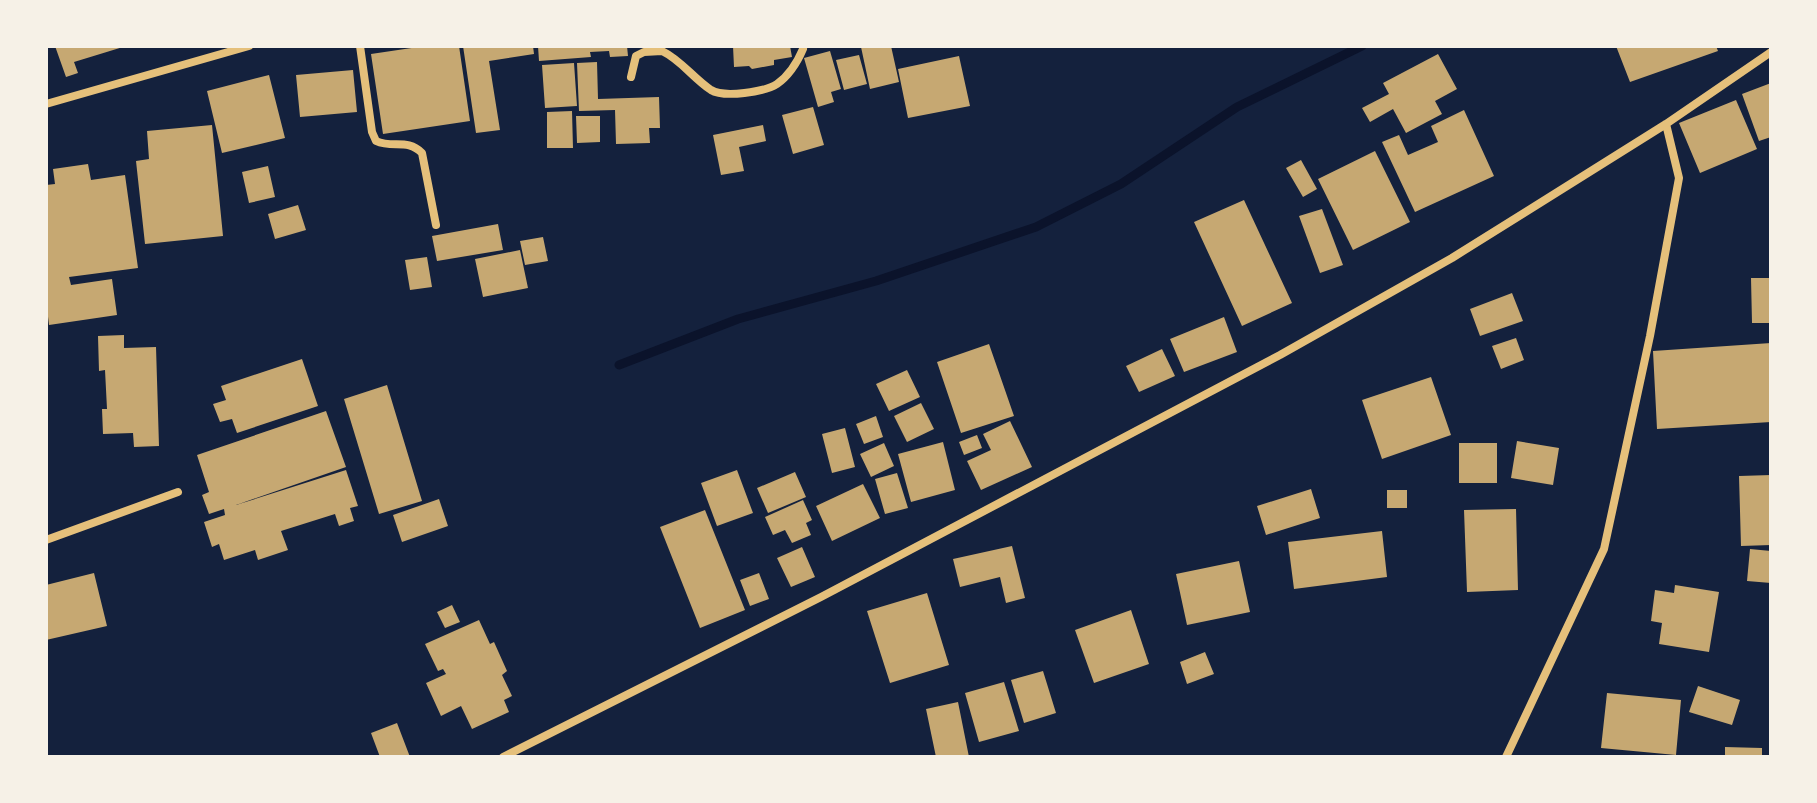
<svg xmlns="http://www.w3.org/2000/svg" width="1817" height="803" font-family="'Archivo Narrow',sans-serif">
<rect width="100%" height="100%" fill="#14213d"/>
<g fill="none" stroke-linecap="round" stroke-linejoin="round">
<!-- stream -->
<path stroke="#0b132b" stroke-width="9" d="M619,365l119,-46 138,-38 160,-54 85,-43 116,-77 125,-61"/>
</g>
<!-- building -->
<path fill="#c6a872" d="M55,46h68v1l-49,15 4,11 -12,4z
M425,46h34l11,75 -87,13 -12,-80z
M463,46h70l1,8 -45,7 11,69 -24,3z
M538,46h89l1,10 -18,1 -1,-6 -19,1 1,5 -52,4z
M733,46h57l2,11 -18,3v5l-22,4 -3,-3 -15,1z
M867,46h24l8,36 -29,7 -9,-42z
M1616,46h100l2,5 -88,31z
M830,51l11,38 -10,3 3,10 -16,5 -14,-49z
M1438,54l19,35 -22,12 7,13 -36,19 -13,-24 -23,13 -8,-14 27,-14 -6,-11z
M859,55l8,29 -23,6 -8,-30z
M959,56l11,50 -62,12 -10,-49z
M597,62l1,37 61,-2 1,31h-11l1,15 -34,1 -1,-34 -36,1 -2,-48z
M574,63l3,43 -32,2 -3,-43z
M353,70l4,42 -57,5 -4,-42z
M269,75l16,63 -63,15 -15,-62z
M1771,83v54l-12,4 -17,-47z
M1736,100l21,49 -57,24 -21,-50z
M813,107l11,38 -31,9 -11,-39z
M1464,110l30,66 -79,36 -33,-70 17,-7 9,20 30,-13 -7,-16z
M572,111l1,37h-26v-36z
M576,116h24v26l-23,1z
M212,125l11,111 -78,8 -9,-83 13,-2 -2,-28z
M763,125l3,16 -27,6 5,24 -23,4 -8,-40z
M1375,151l35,71 -57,28 -35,-71z
M1301,160l16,29 -14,8 -17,-29z
M88,164l3,16 34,-5 13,93 -69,9 2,8 41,-6 5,36 -68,10 -3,-25v-115l9,-1 -2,-15z
M268,166l7,31 -26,6 -7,-31z
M1244,200l48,103 -50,23 -48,-104z
M298,205l8,25 -31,9 -7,-25z
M1322,209l21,56 -23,8 -21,-57z
M498,224l5,26 -66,11 -5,-25z
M543,237l5,24 -23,4 -5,-24z
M520,250l8,38 -45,9 -8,-38z
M427,257l5,30 -22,3 -5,-30z
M1751,278h20v45h-19z
M1512,293l11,28 -43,15 -10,-27z
M1224,317l13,35 -53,20 -14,-33z
M124,335v13l32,-1 3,99 -25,1 -1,-14 -30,1 -1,-25h5l-2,-39 -6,1 -1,-35z
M1516,338l8,22 -23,9 -9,-23z
M1771,343v79l-114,7 -4,-78z
M989,344l25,72 -53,17 -24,-71z
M1162,349l13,27 -36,16 -13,-26z
M302,359l16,47 -81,27 -5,-14 -12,3 -7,-18 13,-4 -5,-14z
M907,370l13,27 -31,14 -13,-27z
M1431,377l20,58 -69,24 -20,-59z
M387,385l35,116 -43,13 -35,-115z
M921,403l13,26 -27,13 -13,-26z
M326,411l20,56 -110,38 110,-35 12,36 -8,2 4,13 -15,5 -4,-12 -54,17 7,19 -30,10 -3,-10 -31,10 -5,-16 -7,3 -8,-25 21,-7 -1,-6 -15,5 -7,-19 7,-3 -12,-37z
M876,416l7,21 -19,7 -8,-20z
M1010,421l22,46 -51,23 -14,-29 24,-11 -8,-16z
M845,428l10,39 -23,6 -10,-39z
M977,435l5,13 -18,7 -5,-13z
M1517,441l42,7 -6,37 -42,-7z
M943,442l12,48 -44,12 -13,-48z
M884,443l10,23 -23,11 -11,-23z
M1459,443h38v40h-38z
M737,470l16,43 -36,13 -16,-43z
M795,472l11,25 -38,16 -11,-25z
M897,473l11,35 -23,6 -10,-35z
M1771,475v70l-30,1 -2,-70z
M863,484l17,34 -48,23 -16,-35z
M1311,489l9,29 -54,17 -9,-29z
M1387,490h20v18h-20z
M439,499l9,27 -46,16 -9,-27z
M803,500l9,20 -6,3 5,12 -19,8 -7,-13 -12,5 -8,-18z
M1516,509l2,81 -51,2 -3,-82z
M705,510l40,100 -45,18 -40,-101z
M1382,531l5,46 -93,12 -6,-47z
M1012,546l13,52 -19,5 -6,-26 -40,10 -7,-28z
M802,547l13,30 -24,10 -14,-29z
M1750,549l21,2v32l-24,-2z
M1239,561l11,51 -63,13 -11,-51z
M94,573l13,53 -61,14v-55z
M759,573l10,26 -19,7 -10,-26z
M1675,585l44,7 -10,60 -50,-8 3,-21 -11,-2 4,-31 19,3z
M927,593l22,72 -59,18 -23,-72z
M452,605l8,17 -15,6 -8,-16z
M1131,610l18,54 -55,19 -19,-53z
M479,620l11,24 4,-2 13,29 -5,4 10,21 -8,4 5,12 -37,17 -11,-23 -20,10 -15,-33 20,-9 -3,-5 -5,2 -13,-27z
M1205,652l9,22 -27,10 -7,-22z
M1043,671l13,42 -32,10 -13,-43z
M1004,682l15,49 -40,11 -14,-49z
M1698,686l42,14 -8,25 -43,-13z
M1607,693l74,7 -5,55 -75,-7z
M958,702l11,55h-33l-10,-48z
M397,723l13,34h-30l-9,-24z
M1725,747l37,1v9h-37z"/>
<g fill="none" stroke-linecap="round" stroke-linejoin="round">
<!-- minor -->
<path stroke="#e5c07b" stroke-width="8" d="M360,46l12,86 4,9c17,8 31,-3 46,12l14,72
M631,77l5,-21 8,-4 18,-1c19,9 31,27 49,39 13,8 54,2 66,-6 13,-9 20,-21 26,-35
M46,104l203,-58
M46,540l132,-48
M503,757l318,-160 459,-242 172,-97 214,-134 105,-72
M1506,757l98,-208 46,-213 29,-158 -13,-54"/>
</g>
<!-- border -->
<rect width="1817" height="803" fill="none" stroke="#f6f1e7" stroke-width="96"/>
</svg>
